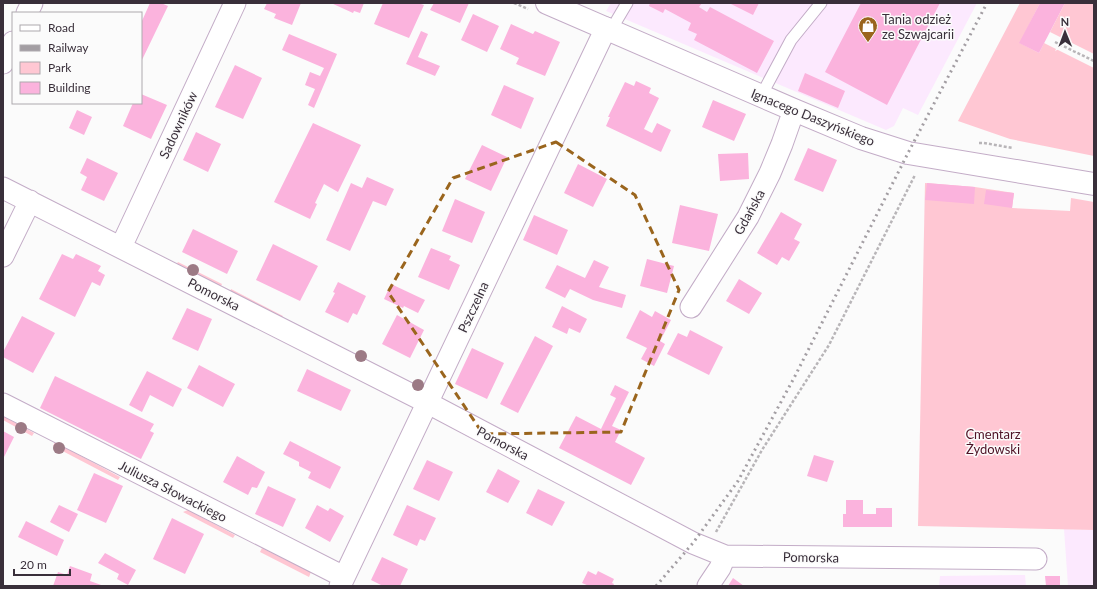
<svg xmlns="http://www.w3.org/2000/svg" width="1097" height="589" font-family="Lato,sans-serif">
<rect width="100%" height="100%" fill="#fbfbfb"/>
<!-- built -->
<path fill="#fce9fe" d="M611,3h366l-59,112 -15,-7 -9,18 -8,4 -280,-119z
M1064,529l30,1v56h-26z
M1025,575l1,11h-87l1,-10z"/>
<!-- green -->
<path fill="#ffc7d3" d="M1020,3h20l-20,40 19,10 5,-10 50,25v88l-84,-17 -52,-18z
M1065,3h29v51l-44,-22z
M925,183l50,4 39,6 -2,15 58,3 1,-13 23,4v328l-176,-4z
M178,262l44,22 -2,4 -44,-23z
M231,289l52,27 -2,3 -51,-27z
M3,416l31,17 -2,3 -29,-16z
M55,442l65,35 -2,3 -65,-34z
M188,510l47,25 -2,3 -50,-26z
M262,548l49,24 -2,5 -49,-25z"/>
<!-- building -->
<path fill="#fbb3dd" d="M150,3h11l7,3 -27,56v-39z
M267,3h34l-9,22 -18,-7 2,-4 -12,-5z
M331,3h33l-4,10 -6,-2 -1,2z
M383,3h35l6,2 -15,33 -35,-14z
M434,3h35l-9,20 -30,-13z
M650,3h52l-3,4 8,5 3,-5 64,34 -17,32 -63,-33 3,-6 -9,-4 3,-7 -26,-14 -2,4 -14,-7z
M729,3h30l-6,12z
M861,3h79l-53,102 -62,-33z
M1040,3h25l-26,50 -20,-10z
M473,14l26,12 -12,26 -26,-12z
M511,24l22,10 2,-3 25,11 -15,34 -29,-12 3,-6 -19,-9z
M421,31l7,3 -10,23 22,9 -5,10 -29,-12z
M289,34l48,20 -23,54 -6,-3 7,-16 -10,-4 5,-13 10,4 4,-8 -42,-18z
M235,65l27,13 -19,41 -28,-12z
M805,73l40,18 -7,17 -40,-17z
M636,81l15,7 -2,5 10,5 -15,31 8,4 5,-10 14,7 -10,22 -55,-26 4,-9h-2l17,-35 9,4z
M504,85l30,13 -13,31 -30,-14z
M141,94l26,11 -16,34 -28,-13 10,-23h8z
M713,100l33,14 -12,27 -32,-14z
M77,110l15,7 -8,18 -15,-7z
M313,123l48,22 -23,47 -14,-8 -9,19 2,1 -7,15 -36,-17z
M196,132l25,12 -13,28 -25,-12z
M482,145l25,12 -16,34 -26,-12z
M808,148l29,12 -14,32 -29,-12z
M748,153l1,26 -29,2 -2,-27z
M87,158l31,15 -14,28 -23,-11 6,-13 -7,-4z
M578,164l29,15 -14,28 -29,-14z
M367,177l27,12 -8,17 -13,-5 -23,50 -24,-11 25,-57 11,5z
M927,183l48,4 -1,17 -49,-4z
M986,190l28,3 -2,15 -28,-4z
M455,199l30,13 -13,31 -30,-12z
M680,205l38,9 -9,37 -37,-8z
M781,212l21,12 -8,15 6,3 -11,19 -7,-4 -5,8 -20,-12z
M534,215l34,15 -11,25 -34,-15z
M193,229l45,22 -11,23 -45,-22z
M273,244l45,22 -18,35 -44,-21z
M431,248l20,8 -2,4 11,5 -11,25 -31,-13z
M62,254l11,5 3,-5 25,12 -3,5 7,4 -5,11 -8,-4 -17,35 -36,-18z
M647,259l27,7 -7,27 -27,-7z
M594,260l15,7 -10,20 27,8 -4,13 -29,-8 -23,-11 -5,9 -20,-10 12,-23 28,13z
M739,279l23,14 -13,21 -23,-13z
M338,282l28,14 -9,19 -4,-2 -5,10 -23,-11 10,-19 -2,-1z
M391,284l34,16 -7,13 -14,-7 -1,2 -19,-9z
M562,306l25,13 -7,14 -11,-5 -2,6 -15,-7z
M187,308l25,11 -14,32 -26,-12z
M640,310l12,7 3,-6 16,9 -11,21 5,3 -11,22 -13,-7 6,-11 -21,-10z
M397,315l27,15 -14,28 -28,-14z
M22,316l33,17 -22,40 -30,-16v-5z
M690,330l33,17 -14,28 -42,-21 11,-21 9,4z
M535,336l18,10 -35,67 -18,-9z
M472,348l32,15 -17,36 -32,-15z
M199,365l36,19 -12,23 -36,-19z
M307,369l44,21 -10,21 -44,-20z
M147,371l35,18 -9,18 -23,-12 -8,17 -13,-7z
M55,376l99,48 -4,7 4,2 -13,26 -101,-51z
M615,385l14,7 -17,34 9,4 -6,12 30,16 -14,27 -72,-37 17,-32 25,13 15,-31 -6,-3z
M3,431l11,6 -11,22z
M290,441l51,26 -11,22 -22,-11 3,-6 -12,-6v-4l-16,-8z
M814,455l20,6 -7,21 -20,-6z
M237,456l28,16 -8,16 -5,-1 -4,8 -25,-13z
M427,460l26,12 -14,29 -26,-12z
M498,469l22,12 -12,22 -22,-11z
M94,473l29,13 -17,37 -29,-13z
M268,486l28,13 -13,28 -28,-13z
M538,489l27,13 -13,24 -26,-13z
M846,500h17v14h13v-6h16v19h-49v-13h3z
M59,505l19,9 -9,18 -19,-10z
M317,505l11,6 2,-3 14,8 -14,26 -25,-14z
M407,505l29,13 -11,23 -5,-2 -3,7 -24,-11z
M172,518l32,16 -19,40 -32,-15z
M26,521l38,19 -7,16 -39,-19z
M105,553l31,17 -8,15 -11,-6 2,-5 -21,-11z
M382,557l26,12 -8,17h-17l-12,-6z
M70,566l22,8 -2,7 14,5h-51l5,-14 9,3z
M588,571l8,4 2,-4 16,8 -2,4 2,1 -1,2h-24l-7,-3z
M1045,576h15v10h-14z
M733,578l11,8h-16z"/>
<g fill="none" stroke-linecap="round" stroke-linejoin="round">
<!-- service casing -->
<g stroke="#c3acc7" stroke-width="13">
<path id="service" d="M611,30l16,-27
M761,96l30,-56 30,-37"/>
</g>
<!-- minor casing -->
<g stroke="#c3acc7" stroke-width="23">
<path id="minor" d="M27,13l5,-10
M3,63l10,-21
M3,188l425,215 265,140 32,13 311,3
M121,247l114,-244
M3,256l27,-55
M691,307l57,-90 22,-44 12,-29 12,-34
M3,404l341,173
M340,586l266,-558
M708,586l12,-18 5,-12"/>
</g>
<!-- tertiary casing -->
<g stroke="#c3acc7" stroke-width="24">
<path id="tertiary" d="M547,3l247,107 67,28 47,15 186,31"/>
</g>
<!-- path -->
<path stroke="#b8b5b8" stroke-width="2.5" stroke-dasharray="3 2" stroke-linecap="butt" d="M514,3l14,6
M1055,42l39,19
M979,143h5l29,5
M716,532l46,-82 67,-105 86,-170"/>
<!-- service -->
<use href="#service" stroke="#fff" stroke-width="11"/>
<!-- minor -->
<use href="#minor" stroke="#fff" stroke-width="21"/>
<!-- tertiary -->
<use href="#tertiary" stroke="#fff" stroke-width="22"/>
<!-- rail -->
<path stroke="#a39ea3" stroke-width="3" stroke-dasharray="2 4" stroke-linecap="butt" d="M656,586l37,-43 45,-62 56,-103 114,-225 79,-150"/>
</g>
<!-- trees -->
<g fill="#9c7a85">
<circle cx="193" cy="270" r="6"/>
<circle cx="361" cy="356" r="6"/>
<circle cx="418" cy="385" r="6"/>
<circle cx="21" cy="428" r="6"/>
<circle cx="59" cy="448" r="6"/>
</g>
<!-- marked area -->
<path fill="none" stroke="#9a651d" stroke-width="3" stroke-dasharray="8 5" stroke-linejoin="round" d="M556,142l79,53 44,95 -58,142 -138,2 -95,-142 65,-114z"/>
<!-- icons -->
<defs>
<g id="shop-pin" transform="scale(1)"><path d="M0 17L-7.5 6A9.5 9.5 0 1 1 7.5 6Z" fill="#9a651d" stroke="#fbfbfb"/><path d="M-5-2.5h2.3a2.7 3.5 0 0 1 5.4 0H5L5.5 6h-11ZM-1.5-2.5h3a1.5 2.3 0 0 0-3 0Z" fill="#fff"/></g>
</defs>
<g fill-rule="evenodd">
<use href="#shop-pin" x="868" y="26"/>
</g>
<g text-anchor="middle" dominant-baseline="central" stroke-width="3" stroke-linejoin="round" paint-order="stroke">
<!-- poi labels -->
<g font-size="13" fill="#392f3a" stroke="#fbfbfb" text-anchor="start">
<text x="882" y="19">Tania odzież<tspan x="882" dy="15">ze Szwajcarii</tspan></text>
</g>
<!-- street labels -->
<g font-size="13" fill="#392f3a" stroke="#fbfbfb">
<text transform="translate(813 117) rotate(22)">Ignacego Daszyńskiego</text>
<text transform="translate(178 125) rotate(-65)">Sadowników</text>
<text transform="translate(749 212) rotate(-61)">Gdańska</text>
<text transform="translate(214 294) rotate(27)">Pomorska</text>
<text transform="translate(473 307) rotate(-65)">Pszczelna</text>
<text transform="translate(503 443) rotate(28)">Pomorska</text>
<text transform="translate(173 491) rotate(27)">Juliusza Słowackiego</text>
<text transform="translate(811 557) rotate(1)">Pomorska</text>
</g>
<!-- park labels -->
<g font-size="13" fill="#4e1125" stroke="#fbfbfb">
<text x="993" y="434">Cmentarz<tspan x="993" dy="15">Żydowski</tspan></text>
</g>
</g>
<!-- border -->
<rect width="1097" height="589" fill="none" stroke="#392f3a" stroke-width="8"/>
<!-- legend -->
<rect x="12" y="12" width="130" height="92" fill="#fbfbfb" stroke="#ada9ae"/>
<rect x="20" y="25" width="20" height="6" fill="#ffffff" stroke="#ada9ae"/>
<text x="48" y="32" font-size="12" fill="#392f3a">Road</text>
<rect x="20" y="45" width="20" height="6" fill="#a39ea3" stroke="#ada9ae"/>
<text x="48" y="52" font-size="12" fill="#392f3a">Railway</text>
<rect x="20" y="62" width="20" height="12" fill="#ffc7d3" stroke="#ada9ae"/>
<text x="48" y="72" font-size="12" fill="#392f3a">Park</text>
<rect x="20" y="82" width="20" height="12" fill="#fbb3dd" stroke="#ada9ae"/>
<text x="48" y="92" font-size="12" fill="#392f3a">Building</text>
<!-- north arrow -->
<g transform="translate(1065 32) rotate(359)" stroke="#fbfbfb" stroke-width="3" paint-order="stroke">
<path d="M0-3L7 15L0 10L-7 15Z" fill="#392f3a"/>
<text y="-6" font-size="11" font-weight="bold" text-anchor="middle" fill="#392f3a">N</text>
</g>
<!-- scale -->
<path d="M14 569v6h56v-6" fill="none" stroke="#392f3a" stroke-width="2"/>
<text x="20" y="569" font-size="12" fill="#392f3a" stroke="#fbfbfb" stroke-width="3" paint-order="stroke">20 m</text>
</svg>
